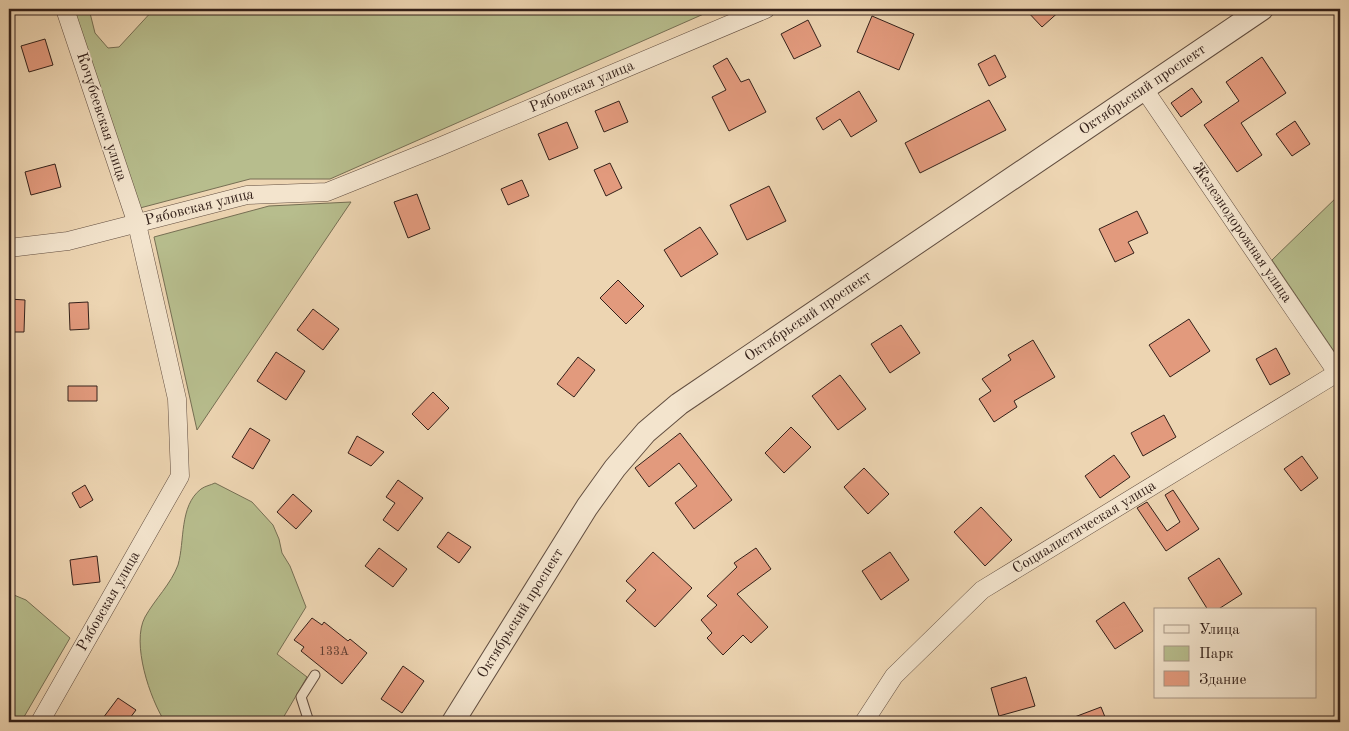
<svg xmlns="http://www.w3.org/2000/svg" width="1349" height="731" font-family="'Old Standard TT',serif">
<rect width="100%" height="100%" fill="#edd5b2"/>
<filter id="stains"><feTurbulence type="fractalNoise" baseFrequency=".004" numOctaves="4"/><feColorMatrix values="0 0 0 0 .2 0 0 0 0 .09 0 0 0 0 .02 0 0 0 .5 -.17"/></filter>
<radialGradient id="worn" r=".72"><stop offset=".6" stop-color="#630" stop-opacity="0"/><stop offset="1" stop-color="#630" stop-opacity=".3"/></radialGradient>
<!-- green -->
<path fill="#b7bd8d" stroke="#766f54" d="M72,9h17l6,24 13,15 11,-1 35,-38h561l-385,170h-80l-110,29z
M1340,194v166l-68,-100z
M351,202l-154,228 -43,-193 115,-31z
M215,483l37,19 21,23 6,14 3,14 8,13 16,41 -29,47 30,23 -24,41 -5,4h-113c-15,-23 -34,-79 -20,-105 10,-18 26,-33 33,-52 7,-24 1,-59 23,-76 4,-3 10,-4 14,-6z
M9,593l17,7 44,38 -49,84h-12z"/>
<!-- building -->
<path fill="#e29a7d" stroke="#34211a" d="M1025,9h37l-20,18z
M872,16l42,18 -15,36 -42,-18z
M808,20l13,26 -27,13 -13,-25z
M45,39l8,26 -24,7 -8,-26z
M995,55l11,22 -17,9 -11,-22z
M1262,57l24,36 -45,30 21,32 -25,17 -33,-47 35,-24 -13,-19z
M727,58l14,24 8,-3 17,33 -37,19 -17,-34 14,-7 -13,-24z
M1192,88l10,14 -21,15 -10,-14z
M859,91l18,30 -26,16 -11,-18 -17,11 -7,-12z
M989,100l17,30 -86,43 -15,-30z
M619,101l9,21 -24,10 -9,-21z
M1295,121l15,23 -18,12 -16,-22z
M567,122l11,26 -29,12 -11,-26z
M610,163l12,25 -16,8 -12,-26z
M55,164l6,23 -30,8 -6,-23z
M522,180l7,16 -21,9 -7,-16z
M769,186l17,35 -39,19 -17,-35z
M417,194l13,35 -22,9 -14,-36z
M1137,211l11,22 -20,9 6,11 -19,9 -16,-33z
M700,227l18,27 -37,23 -17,-27z
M618,280l26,26 -18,18 -26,-26z
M9,299l16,1 -1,32h-15z
M88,302l1,27 -19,1 -1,-27z
M313,309l26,20 -16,21 -26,-20z
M1189,319l21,32 -40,26 -21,-32z
M901,325l19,28 -30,20 -19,-29z
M1033,340l22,37 -41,24 3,6 -23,15 -15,-23 12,-8 -9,-12 29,-19 -3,-5z
M1276,348l14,26 -20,11 -14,-26z
M276,352l29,19 -19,29 -29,-19z
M578,357l17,13 -21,27 -17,-13z
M840,375l26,34 -28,21 -26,-34z
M68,386h29v15h-29z
M433,392l16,16 -21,22 -16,-16z
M1164,415l12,22 -33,19 -12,-23z
M791,427l20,20 -27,26 -19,-20z
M250,428l20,12 -17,29 -21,-12z
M680,433l52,67 -38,29 -19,-26 22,-17 -18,-23 -30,24 -14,-19z
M357,436l27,16 -13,14 -23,-13z
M1114,455l16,22 -30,21 -15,-22z
M1302,456l16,22 -17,13 -17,-22z
M864,468l25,26 -21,20 -24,-27z
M398,480l25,18 -25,33 -15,-11 12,-17 -9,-6z
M85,485l8,15 -13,8 -8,-15z
M1173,490l26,39 -33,22 -29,-43 10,-6 20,29 13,-9 -15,-27z
M293,494l19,17 -16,18 -19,-17z
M981,507l31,33 -27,26 -31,-34z
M448,532l23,15 -12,16 -22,-16z
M379,548l28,21 -14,18 -28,-21z
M756,548l15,21 -34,25 31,33 -17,16 -8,-8 -20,20 -16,-17 5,-5 -11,-13 16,-15 -10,-9 30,-29 -3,-4z
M653,552l39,36 -37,39 -29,-26 10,-11 -10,-9z
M890,552l19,28 -28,20 -19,-29z
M97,556l3,26 -27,3 -3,-25z
M1219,558l23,36 -25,16h-9l-20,-32z
M1124,602l19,29 -28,18 -19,-28z
M312,618l10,7 2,-3 24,19 2,-2 17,14 -25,31 -41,-33 3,-4 -10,-7z
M403,666l21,15 -22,32 -21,-14z
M1026,677l9,29 -36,10 -8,-28z
M118,698l18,12 -9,12h-27z
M1101,707l6,15h-42l-1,-1z"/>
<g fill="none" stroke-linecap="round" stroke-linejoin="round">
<!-- service casing -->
<g stroke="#624e40" stroke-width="11">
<path id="service" d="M309,722l-8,-25 14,-22"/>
</g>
<!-- minor casing -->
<g stroke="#624e40" stroke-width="19">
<g id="minor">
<path id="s1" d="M1144,89l196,288"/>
<path id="s2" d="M9,248l59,-7 179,-46 80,-3 112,-45 327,-138"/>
<path id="s3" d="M40,722l140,-246 -3,-77 -40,-175 -72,-215"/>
<path id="s4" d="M864,722l30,-46 88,-86 355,-217"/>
</g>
</g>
<!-- tertiary casing -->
<g stroke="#624e40" stroke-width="24">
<g id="tertiary">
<path id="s5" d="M453,722l134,-215 28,-39 31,-36 33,-28 583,-395"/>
</g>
</g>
<!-- service -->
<use href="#service" stroke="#f3e4cd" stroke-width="9"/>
<!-- minor -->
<use href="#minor" stroke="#f3e4cd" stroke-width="18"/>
<!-- tertiary -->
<use href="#tertiary" stroke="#f3e4cd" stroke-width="22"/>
</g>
<g text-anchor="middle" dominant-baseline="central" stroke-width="4" stroke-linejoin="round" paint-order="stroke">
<!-- number labels -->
<g font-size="12" fill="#603f33">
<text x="334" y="652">133А</text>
</g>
<!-- street labels -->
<g font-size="15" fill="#34211a" stroke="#f3e4cd">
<text stroke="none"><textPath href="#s2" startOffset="600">Рябовская улица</textPath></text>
<text stroke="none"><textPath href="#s5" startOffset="952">Октябрьский проспект</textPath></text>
<text transform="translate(101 117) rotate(72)">Кочубеевская улица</text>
<text stroke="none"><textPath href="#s2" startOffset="195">Рябовская улица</textPath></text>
<text stroke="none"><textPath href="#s1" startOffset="174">Железнодорожная улица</textPath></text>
<text stroke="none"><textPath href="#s5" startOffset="548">Октябрьский проспект</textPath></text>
<text stroke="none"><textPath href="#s4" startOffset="298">Социалистическая улица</textPath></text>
<text stroke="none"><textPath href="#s3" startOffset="139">Рябовская улица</textPath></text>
<text stroke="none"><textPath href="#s5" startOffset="128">Октябрьский проспект</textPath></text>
</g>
</g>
<!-- margin -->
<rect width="1349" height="731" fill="none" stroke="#edd5b2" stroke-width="30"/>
<rect x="10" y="10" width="1329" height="711" fill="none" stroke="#34211a" stroke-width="2.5"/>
<rect x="15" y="15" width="1319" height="701" fill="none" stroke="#34211a"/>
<!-- legend -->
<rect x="1154" y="608" width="162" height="90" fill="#f3e4cd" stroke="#a79685"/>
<rect x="1164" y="625" width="25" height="8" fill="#f3e4cd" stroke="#a79685"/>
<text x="1199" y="634" font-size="15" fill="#34211a">Улица</text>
<rect x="1164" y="646" width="25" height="15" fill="#b7bd8d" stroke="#a79685"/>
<text x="1199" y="658" font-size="15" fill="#34211a">Парк</text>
<rect x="1164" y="671" width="25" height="15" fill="#e29a7d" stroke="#a79685"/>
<text x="1199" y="684" font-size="15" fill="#34211a">Здание</text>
<rect width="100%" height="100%" filter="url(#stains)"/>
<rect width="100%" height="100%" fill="url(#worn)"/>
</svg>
